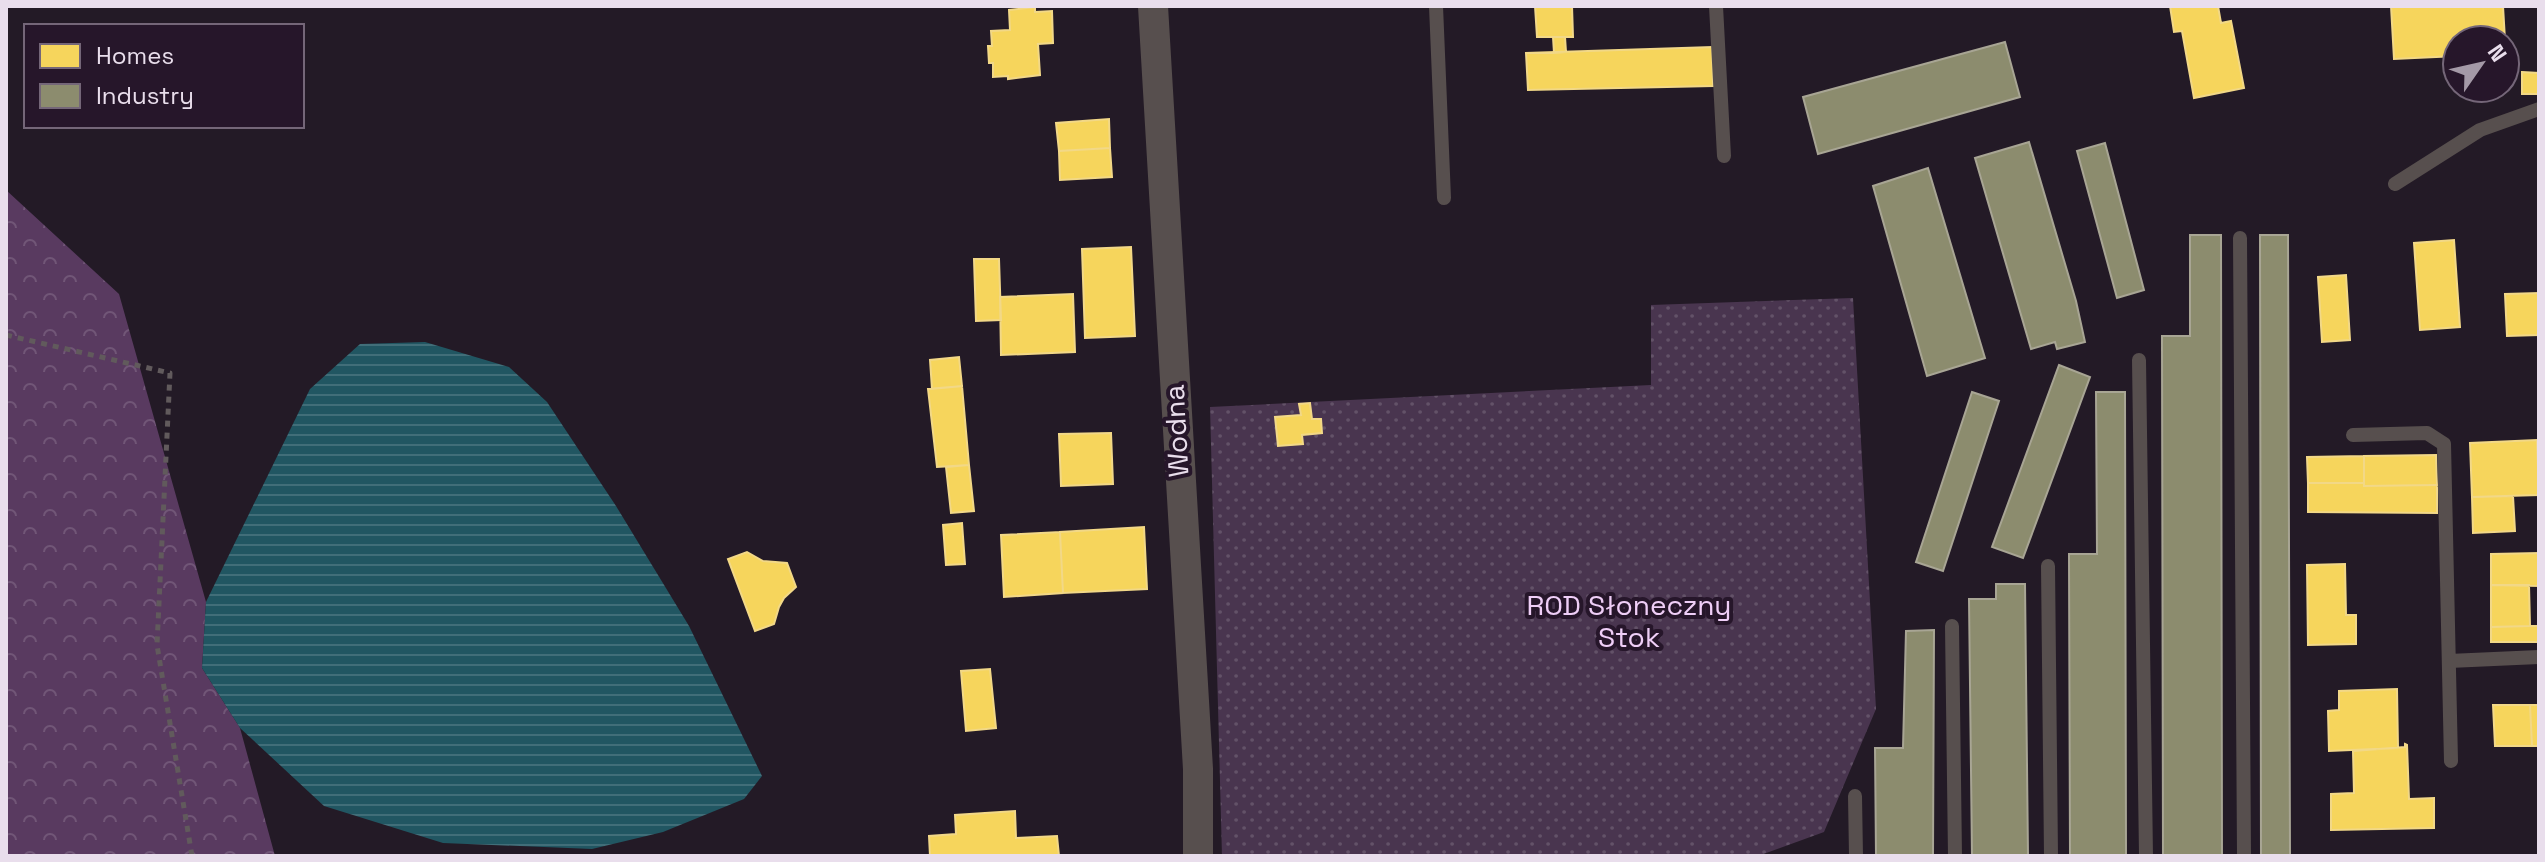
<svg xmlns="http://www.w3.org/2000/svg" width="2545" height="862" font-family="'Space Grotesk',sans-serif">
<defs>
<pattern id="grass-dots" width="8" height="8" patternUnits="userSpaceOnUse" patternTransform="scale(2)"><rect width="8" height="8" fill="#49354f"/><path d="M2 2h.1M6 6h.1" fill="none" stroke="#635268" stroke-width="1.8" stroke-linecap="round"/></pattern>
<pattern id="forest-crowns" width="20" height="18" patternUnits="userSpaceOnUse" patternTransform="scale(2)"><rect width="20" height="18" fill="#593a60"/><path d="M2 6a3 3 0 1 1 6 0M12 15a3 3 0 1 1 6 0" fill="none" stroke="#715677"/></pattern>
<pattern id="water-rules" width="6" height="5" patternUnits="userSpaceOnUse" patternTransform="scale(2)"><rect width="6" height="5" fill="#215662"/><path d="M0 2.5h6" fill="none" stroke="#416e79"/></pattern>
</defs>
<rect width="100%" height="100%" fill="#231a26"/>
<!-- grass -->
<path fill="url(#grass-dots)" d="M1853,298l23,411 -52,123 -66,24h-536l-12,-449 441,-22v-80z"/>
<!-- forest -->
<path fill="url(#forest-crowns)" d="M6,190l113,104 87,308 -4,66 38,60 35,128h-269z"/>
<!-- water -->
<path fill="url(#water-rules)" d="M425,342l84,25 38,35 69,104 73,120 73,150 -18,23 -81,33 -71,17 -149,-6 -119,-37 -84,-78 -38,-60 4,-66 104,-213 50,-45z"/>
<!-- homes -->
<path fill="#f6d55c" stroke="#f2d887" stroke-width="2" d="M1535,6h37l1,31h-36z
M2170,6h48l3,17 10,-2 13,67 -50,10 -12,-67 -8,1z
M2391,6h112l2,34h-48v16l-63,3z
M1035,7v5l17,-1 1,32 -15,1 2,31 -32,4v-3l-15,1v-14h-4l-1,-17h4l-1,-15 19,-1 -1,-20z
M1553,37h12l1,15 -12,1z
M1712,47l1,39 -185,4 -2,-37z
M2522,72l17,1v21h-17z
M1109,119l1,29 -51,3 -3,-28z
M1110,148l2,29 -52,3 -1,-29z
M2454,240l6,87 -40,3 -6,-87z
M1131,247l4,89 -50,2 -3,-89z
M974,259h25l2,61 -25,1z
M2346,275l4,65 -28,2 -4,-65z
M2539,293v42l-32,1 -2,-42z
M1073,294l2,58 -74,3 -1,-58z
M959,357l3,29 -30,3 -2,-29z
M962,386l7,79 -32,2 -9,-78z
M1310,403l2,16h9l1,14 -20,2 1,9 -25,2 -3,-29 26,-2 -2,-11z
M1111,433l2,51 -52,2 -2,-52z
M2537,440l2,55 -67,2 -2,-54z
M2436,455l1,30 -73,1v-30z
M2364,456v27h-56l-1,-26z
M969,465l5,46 -23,2 -5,-46z
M2308,483h56v3l73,-1v28l-129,-1z
M2513,496l2,35 -42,2 -1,-36z
M962,523l3,41 -19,1 -3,-40z
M1144,527l3,62 -84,4 -3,-61z
M1060,532l3,61 -59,4 -3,-62z
M747,552l16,9 24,2 9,24 -12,11 -5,9 -5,17 -19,7 -27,-72z
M2539,553v33l-48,-1v-31z
M2345,564l1,51h10v29l-48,1 -1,-80z
M2491,585h38l1,41 -39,1z
M2530,626h9v16h-48v-15z
M990,669l6,59 -30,3 -5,-60z
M2397,689l1,59 -69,3 -1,-40 11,-1v-19z
M2493,705h37l2,41h-37z
M2530,705h9v41h-7z
M2405,744l2,1 2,54 25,-1v30l-103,2v-36l23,-1 -1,-42 52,-4z
M1015,811l1,27 41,-2 2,20h-129l-1,-20 27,-2 -1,-19z"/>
<!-- industry -->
<path fill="#8c8c6e" stroke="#a8a594" stroke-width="2" d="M2005,42l15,55 -202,57 -15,-57z
M2029,142l47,159 9,41 -28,7 -2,-7 -24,7 -56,-191z
M2105,143l39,147 -27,8 -40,-147z
M1928,168l57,190 -58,18 -54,-190z
M2190,235h31l1,621h-59l-1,-520h28z
M2260,235h28l2,621h-29z
M2059,365l31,12 -67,181 -31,-11z
M1972,392l27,9 -56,170 -27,-9z
M2096,392h29l1,464h-56l-1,-302h28z
M1996,584h29l3,272h-56l-3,-257h27z
M1934,630l-1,226h-57l-1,-108h28l3,-117z"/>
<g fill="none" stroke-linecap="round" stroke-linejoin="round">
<!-- path -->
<path stroke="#615a5c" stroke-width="5" stroke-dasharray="6 6" stroke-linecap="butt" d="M6,335l164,38 -13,272 35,211"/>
<!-- service -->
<path stroke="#574f4e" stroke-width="14" d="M1436,6l8,192
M1716,6l8,150
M2395,184l85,-54 59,-21
M2240,238l4,618
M2139,360l7,496
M2353,435l74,-2 17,11 7,317
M2048,566l3,290
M1952,626l3,230
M2449,661l90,-4
M1855,796l1,60"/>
<!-- minor -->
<path stroke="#574f4e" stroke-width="30" d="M1153,6l45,763v87"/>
</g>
<g text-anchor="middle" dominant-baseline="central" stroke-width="8" stroke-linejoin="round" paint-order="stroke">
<!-- street labels -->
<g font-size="28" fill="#e9deec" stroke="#26162a">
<text transform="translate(1176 431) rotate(-93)">Wodna</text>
</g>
<!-- park labels -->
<g font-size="28" fill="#efcef7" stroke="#26162a">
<text x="1629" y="605">ROD Słoneczny<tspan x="1629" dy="32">Stok</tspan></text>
</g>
</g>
<!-- border -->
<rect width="2545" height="862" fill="none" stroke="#e9deec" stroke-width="16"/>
<!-- legend -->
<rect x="24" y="24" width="280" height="104" fill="#26162a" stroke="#746678" stroke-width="2"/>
<rect x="40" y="44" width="40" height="24" fill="#f6d55c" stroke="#746678" stroke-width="2"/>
<text x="96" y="64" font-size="24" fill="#e9deec">Homes</text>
<rect x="40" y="84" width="40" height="24" fill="#8c8c6e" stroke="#746678" stroke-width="2"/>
<text x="96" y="104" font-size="24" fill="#e9deec">Industry</text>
<!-- north arrow -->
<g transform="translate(2481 64) rotate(56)"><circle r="38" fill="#26162a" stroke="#746678" stroke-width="2"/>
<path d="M0-6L14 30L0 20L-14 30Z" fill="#a499a7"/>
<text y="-12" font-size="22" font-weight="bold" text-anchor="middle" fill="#e9deec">N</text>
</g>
</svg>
